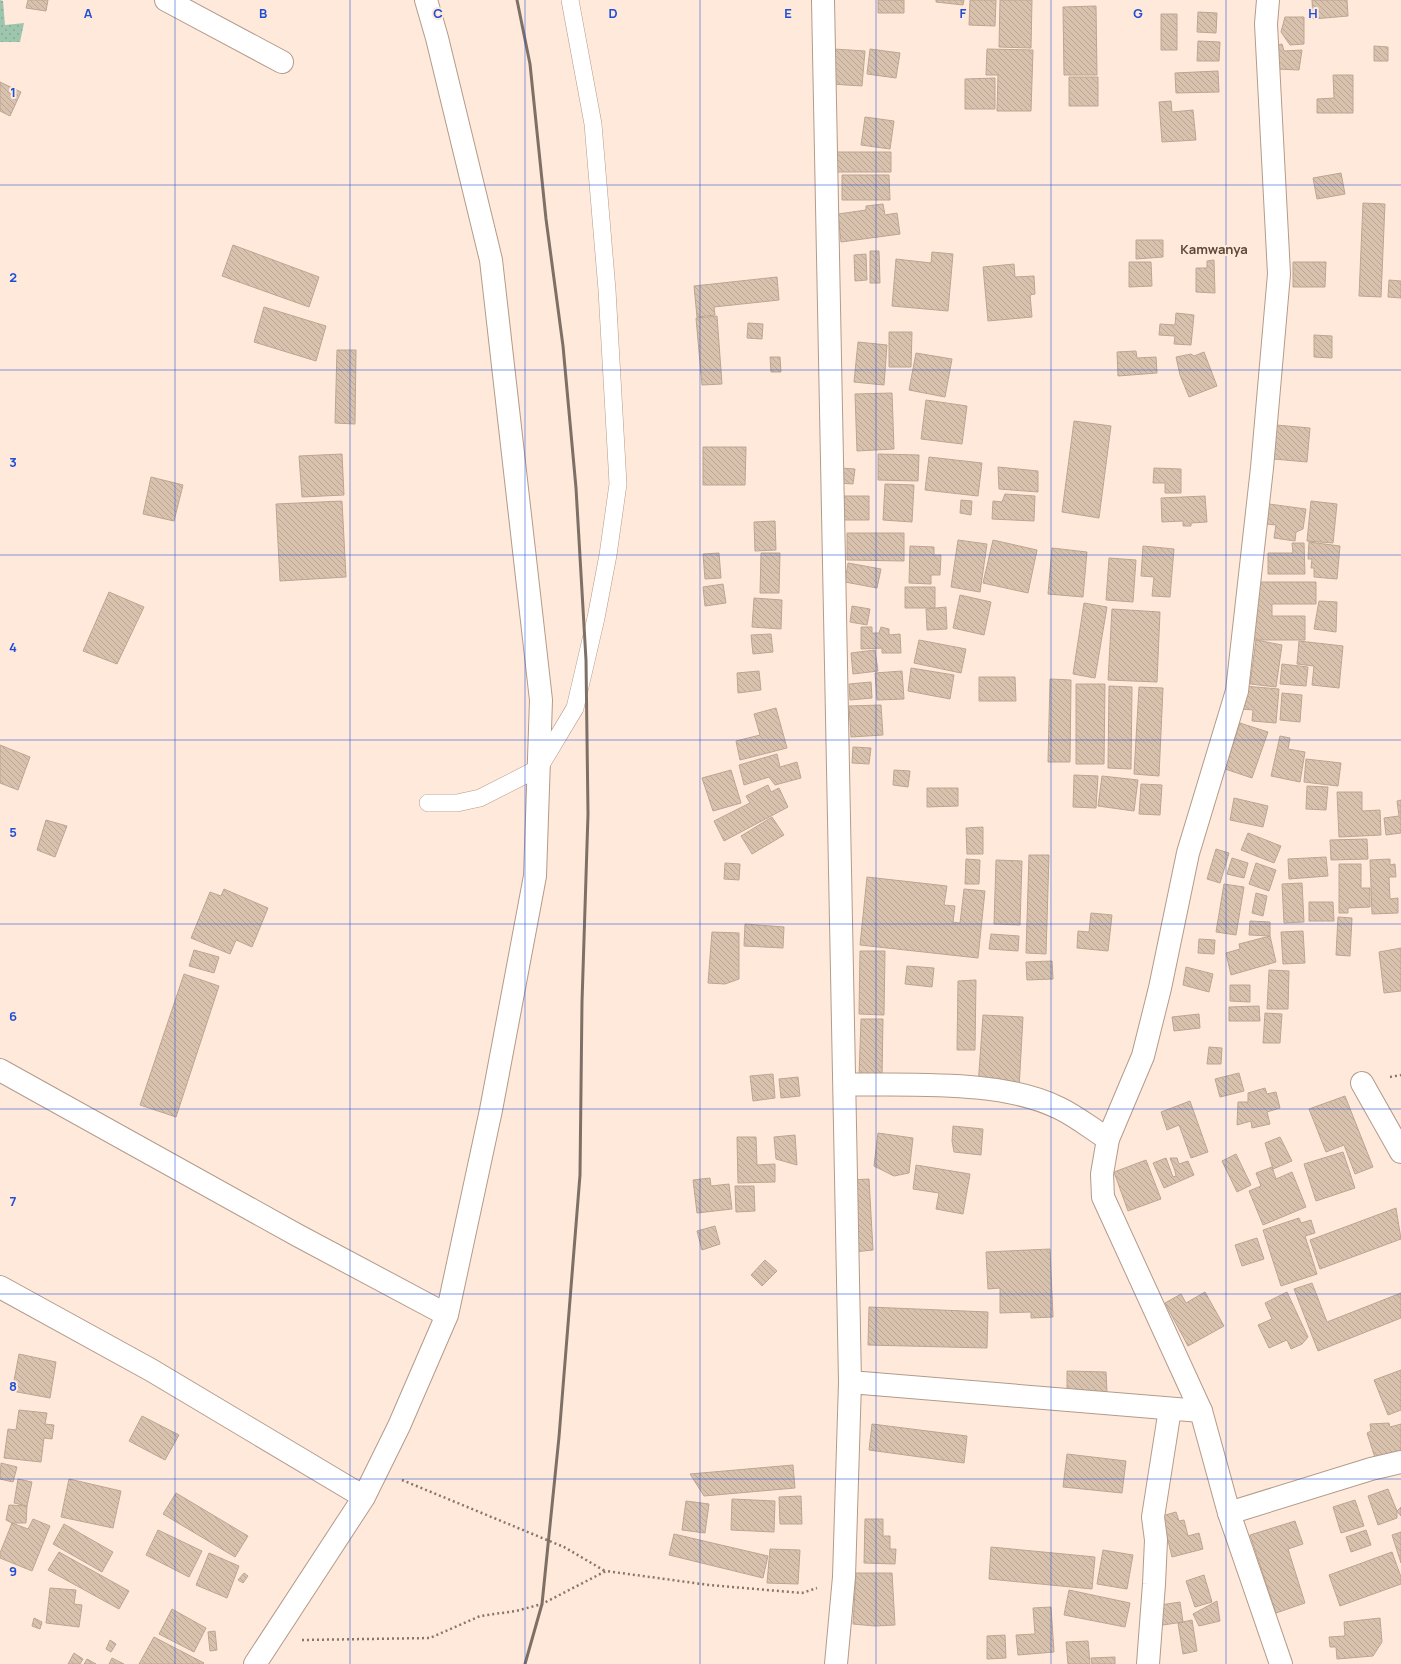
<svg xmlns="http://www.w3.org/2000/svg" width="1401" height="1664" font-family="Manrope,sans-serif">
<defs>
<pattern id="grass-dots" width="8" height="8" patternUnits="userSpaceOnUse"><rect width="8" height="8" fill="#9ec6af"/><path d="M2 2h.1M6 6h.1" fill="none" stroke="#88a995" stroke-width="1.8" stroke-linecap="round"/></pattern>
<pattern id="building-back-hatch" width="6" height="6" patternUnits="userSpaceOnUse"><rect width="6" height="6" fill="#d9c2ad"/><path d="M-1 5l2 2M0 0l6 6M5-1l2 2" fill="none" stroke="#baa694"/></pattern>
</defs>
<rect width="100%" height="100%" fill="#ffe9db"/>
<!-- grass -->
<path fill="url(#grass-dots)" d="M0,0l3,1 2,24 19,-2 -4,19h-20z"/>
<!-- building -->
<path fill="url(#building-back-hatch)" stroke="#bca692" d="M28,0h20l-2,11 -20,-3z
M878,0h26v13h-26z
M936,0h28l-1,5 -27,-3z
M970,0h26l-1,26 -26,-1z
M1000,0h32l-1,48 -32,-1z
M1312,0h35l1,16 -35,3z
M1096,6l1,69h-33l-1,-68z
M1198,12l19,1 -1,20 -19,-1z
M1161,14h16v36h-16z
M1285,17h19v27l-14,1 -9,-13z
M1198,41l22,1 -1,19h-22z
M1282,44l2,7 18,-1 -3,20 -23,-1 -2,-23z
M1374,46l14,1v14h-14z
M834,49l31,2 -3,35 -31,-2z
M870,49l30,4 -4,25 -29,-4z
M987,49l46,1 -2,61h-34l1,-36h-12z
M1218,71l1,21 -43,1 -1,-20z
M1333,75h20v38h-36v-14l17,-1z
M1069,77h29v29h-29z
M995,78v31h-30v-30z
M0,82l21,10 -11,24 -10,-5z
M1171,101l1,11 21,-2 3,30 -34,2 -3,-40z
M865,117l29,4 -4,28 -29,-4z
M831,152h60v20h-60z
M1341,173l4,21 -28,5 -4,-21z
M842,175h47l1,25h-48z
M1363,203l22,1 -4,93 -22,-1z
M883,204l2,11 12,-2 3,21 -59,8 -3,-28 28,-4v-4z
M1136,240h27v17l-27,2z
M233,245l86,32 -10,30 -87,-31z
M870,251h9l1,32h-10z
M932,252l21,2 -5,57 -56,-5 4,-47 35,4z
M866,254l1,26 -12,1 -1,-26z
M1214,260l1,33 -19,-1v-24h11v-7z
M1129,262h22l1,24 -23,1z
M1293,262h33l-1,25h-32z
M1014,264l1,13 19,-1 1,18 -5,1 2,22 -44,4 -5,-54z
M777,277l2,23 -65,7 1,8 -18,2 -3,-31z
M1389,280l12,1v17l-13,-1z
M264,307l62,19 -10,35 -62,-19z
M1176,313l18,2 -3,30 -17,-1 1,-8 -16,-1 1,-11 15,1z
M717,316l5,68 -20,1 -6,-67z
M748,323l15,1 -1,15 -15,-1z
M889,332h23l-1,35h-22z
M1314,335l18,1v22l-18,-1z
M858,342l29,3 -3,40 -30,-3z
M337,350h19l-1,74 -20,-1z
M1136,351l1,7 19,-1 1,16 -39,3 -1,-24z
M1204,352l13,34 -28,11 -9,-22 -4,-18 15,-3 3,2z
M916,353l36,6 -7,38 -36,-7z
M770,357h10l1,15h-10z
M892,393l2,56 -37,2 -2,-57z
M926,400l41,6 -5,38 -41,-5z
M1074,421l37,5 -12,92 -37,-6z
M1276,425l34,3 -3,34 -33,-3z
M703,447h43l-1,38h-42z
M342,454l2,41 -42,2 -3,-41z
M878,454l41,1 -1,26 -40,-1z
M929,457l53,6 -4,33 -53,-6z
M998,467l40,4v21l-39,-3z
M841,468l14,1 -2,15 -14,-1z
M1154,468l27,1v24h-16v-10h-12z
M151,477l32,8 -9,36 -31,-7z
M885,484l29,1 -2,37 -29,-2z
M1005,494l30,2 -1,25 -42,-2 1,-18 9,1z
M844,496h25v24h-26z
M1205,496l2,26 -16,1v3h-8v-5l-21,1 -1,-24z
M961,500l11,1 -1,14 -11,-2z
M342,501l4,76 -66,4 -4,-77z
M1311,501l26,3 -4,39 -26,-2z
M1269,504l37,5 -3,20 -7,3 -1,9 -21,-3 2,-13 -10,-1z
M775,521l1,29 -21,1 -1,-29z
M847,533h57v28l-57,-1z
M958,540l29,4 -7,48 -29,-5z
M993,540l44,10 -9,43 -45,-10z
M1309,542l31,4 -3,33 -23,-2v-9h-3l1,-9h-4z
M1292,543h12l1,31h-37v-21h25z
M910,546l24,1v8h7l-1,20h-9v9l-22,-1z
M1143,546l31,3 -4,48 -18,-1 2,-19 -13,-1z
M1052,548l35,4 -4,45 -35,-3z
M719,553l2,25 -16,1 -2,-25z
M761,553h19l-1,40h-19z
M1109,558l27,2 -3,42 -27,-2z
M848,563l33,6 -4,19 -32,-6z
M1252,582h64v22h-44v12h33v24h-52z
M723,584l3,19 -21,3 -2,-19z
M905,587h30v21h-30z
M109,592l35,15 -27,57 -34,-13z
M960,595l31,7 -7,33 -31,-7z
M754,598l28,2 -1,29 -29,-2z
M1319,601l18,1 -1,30 -22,-3z
M1084,603l23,4 -12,71 -22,-4z
M852,606l18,3 -3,16 -17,-3z
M946,607l1,22 -20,1 -1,-21z
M1112,609l48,3 -3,70 -49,-2z
M861,627h11v6h7l2,-6 8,2v6l11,-1 1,19h-19v-5l-21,1z
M771,634l2,18 -20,2 -2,-19z
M919,640l47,9 -5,24 -47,-10z
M1256,640l26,5 -6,42 -26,-3z
M1299,641l44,5 -4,42 -27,-3 2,-19 -17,-2z
M875,650l3,21 -25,3 -2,-21z
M1282,664l26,3 -2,19 -26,-2z
M911,668l43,7 -4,24 -42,-8z
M759,671l2,19 -23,3 -1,-20z
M902,671l2,28 -27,1 -2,-27z
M979,677h36l1,24h-37z
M1050,679l21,1 -1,82h-22z
M871,682l1,16 -22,2 -1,-16z
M1076,684h29l-1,80h-28z
M1109,686l23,1 -1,82 -23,-1z
M1244,686l35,3 -3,34 -24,-2 1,-11 -11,-1z
M1139,687l24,1 -4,88 -25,-2z
M1282,693l20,2 -2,27 -20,-2z
M881,705l2,30 -32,2 -2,-31z
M776,708l11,40 -47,12 -4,-19 24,-6 -6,-21z
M1240,723l28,9 -16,46 -27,-9z
M1280,736l10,2 -2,11 17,3 -5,30 -29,-6z
M0,745l30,12 -12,33 -18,-7z
M853,747l18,1 -2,16 -17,-1z
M777,754l3,13 17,-5 4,16 -26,7 -6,-8 -25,8 -5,-20z
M1306,759l35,4 -3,23 -34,-4z
M731,770l10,33 -28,8 -11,-33z
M894,770l16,1 -2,16 -15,-2z
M1074,775l24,1 -2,32 -23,-1z
M1102,776l36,4 -4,31 -36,-5z
M1141,784l21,1 -2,30 -21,-1z
M768,785l3,7 8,-4 9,19 -64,34 -10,-20 36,-18 -4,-7z
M1307,786l21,1 -2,23 -20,-1z
M927,788h31v18l-31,1z
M1337,792h25v19l18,-1 1,25 -42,2z
M1234,798l34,8 -5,21 -33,-7z
M1401,800v33l-15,2 -2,-17 15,-2 -2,-15z
M772,817l12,18 -32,19 -11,-18z
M46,820l21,6 -12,31 -18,-7z
M983,827v27h-16l-1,-26z
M1248,833l33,13 -7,17 -33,-13z
M1367,839l1,20 -37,1 -1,-20z
M1216,849l13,4 -9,30 -13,-4z
M1029,855h20l-3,99 -20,-1z
M1326,857l2,19 -39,3 -1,-20z
M1232,858l16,5 -4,15 -17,-4z
M966,859l14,1 -1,24h-14z
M1390,859v6l5,-1 1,13h-7l1,22 8,-1v15l-26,1 -2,-54z
M996,860l26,1 -2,64 -26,-1z
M725,863l15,1 -1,16 -15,-1z
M1256,863l20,7 -7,21 -20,-7z
M1339,864h22v24h9v19l-22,1v5h-9z
M867,877l80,9 -3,19 11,1 -2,16 7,1 4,-34 21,2 -7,67 -118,-13z
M1302,883l2,39 -20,1 -2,-39z
M1224,884l20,3 -8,48 -20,-3z
M224,889l44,19 -16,39 -16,-7 -6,14 -39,-16 19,-46 11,4z
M1256,893l11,3 -4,20 -11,-3z
M1309,902h24l1,19h-25z
M1091,913l21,2 -4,36 -31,-3 1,-17 11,1z
M1338,917l14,1 -2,38 -14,-1z
M1250,921l20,1v14l-21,-1z
M745,924l39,3 -1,21 -39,-2z
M1303,931l2,32 -22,1 -2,-32z
M712,932l27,1v46l-14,5 -17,-1z
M991,934l28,2 -1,15 -29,-2z
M1270,936l6,26 -45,13 -5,-22 14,-4 -1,-5z
M1199,939l16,1 -1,14 -16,-1z
M1401,948v43l-17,2 -5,-41z
M194,950l25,7 -5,16 -25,-7z
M860,951h25l-1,64 -25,-1z
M1052,961l1,18 -26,1 -1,-18z
M907,966l27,2 -2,19 -27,-3z
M1186,967l27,7 -4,18 -26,-7z
M1269,970l20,1 -1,38h-21z
M184,974l35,12 -43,131 -36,-12z
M976,980l-1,70h-18l1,-69z
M1230,985h20v17l-20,-1z
M1259,1006l1,15h-31v-14z
M1265,1013l17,1 -2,29h-17z
M1199,1014l1,14 -26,3 -2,-14z
M983,1015l40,2 -4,72 -41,-3z
M861,1019h22l-1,59 -23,-1z
M1209,1047l13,1 -1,16h-14z
M1239,1073l5,18 -24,6 -5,-18z
M773,1074l2,24 -22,3 -3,-25z
M798,1077l2,19 -19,2 -2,-19z
M1265,1088l2,6 9,-2 4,16 -13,4 3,12 -18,4 -1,-7 -14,4 1,-23h10v-9z
M1345,1096l28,71 -18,7 -11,-29 -18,7 -17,-43z
M1190,1101l18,51 -17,6 -12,-33 -12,5 -6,-18z
M953,1126l30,3 -2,26 -27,-3 -2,-11z
M878,1133l35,5 -4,35 -15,3 -20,-10z
M795,1135l2,30 -21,-6 -2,-22z
M737,1137h19l1,28 18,-1v18l-37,1z
M1280,1137l12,24 -19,8 -8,-26z
M1343,1152l12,36 -39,13 -12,-37z
M1236,1154l15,31 -14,7 -15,-31z
M1166,1158l7,19 3,-1 -1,-5 -5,-13h7l2,6 9,-3 6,14 -30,13 -11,-25z
M1146,1160l15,39 -33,12 -14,-39z
M916,1165l54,9 -7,40 -27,-5 3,-16 -26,-4z
M1272,1167l4,12 16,-7 14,35 -43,18 -14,-34 12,-5 -5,-13z
M710,1178l1,8 18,-2 3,25 -35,4 -4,-33z
M869,1179l4,71 -19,2 -4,-72z
M735,1186h19l1,25 -19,1z
M1396,1208l5,31 -81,30 -10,-29z
M1299,1218l2,5 10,-3 4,13 -10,3 12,38 -36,12 -18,-56z
M715,1226l5,18 -18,6 -5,-19z
M1257,1238l7,21 -22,7 -7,-21z
M1050,1249l3,68 -22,1v-6l-31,1v-25l-12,1 -2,-37z
M765,1260l12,11 -15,15 -11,-11z
M1312,1283l15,39 74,-29v25l-83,33 -24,-62z
M1205,1292l19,34 -36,20 -23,-43 16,-9 5,9z
M1287,1292l21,45 -6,7 -11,5 -4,-9 -18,8 -11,-23 14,-6 -7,-16z
M869,1307l119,5 -1,36 -119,-3z
M19,1354l37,8 -6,36 -38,-7z
M1401,1370v40l-13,5 -14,-35z
M1067,1371l39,1 1,20h-40z
M19,1410l28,3 -2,11 9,1 -2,14 -8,-1 -3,24 -37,-4 4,-29 8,1z
M142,1416l37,19 -14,25 -36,-19z
M1389,1423l1,4 11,-3v35l-23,8 -11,-34 4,-2 -1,-7z
M872,1424l95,12 -3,27 -95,-13z
M1067,1454l59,7 -4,32 -59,-6z
M1,1463l16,4 -4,15 -13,-3z
M793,1465l2,23 -91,8 -14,-22z
M18,1479l14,3 -5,24 -13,-3z
M69,1479l52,12 -8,37 -52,-11z
M1388,1489l9,22v7l-19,7 -10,-29z
M176,1493l72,43 -13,21 -72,-43z
M801,1496l1,28h-22l-1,-27z
M732,1499l43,2 -1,31 -43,-2z
M1355,1500l9,26 -23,7 -8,-26z
M686,1501l23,3 -4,29 -23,-3z
M9,1505l18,1 -1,17h-14l-6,-3z
M1401,1507v9l-4,-5z
M1176,1512l3,9 5,-1 4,16 11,-3 4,16 -31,8 -10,-41z
M33,1519l17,7 -18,45 -32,-13v-5l12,-30 16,6z
M865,1519h18v17h7v13h6l-1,15 -31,-1z
M1295,1521l8,23 -15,5 17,54 -29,10 -26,-78z
M64,1524l49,28 -11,20 -49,-28z
M158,1530l44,21 -13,26 -43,-22z
M1366,1530l5,15 -20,7 -5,-15z
M1401,1532v31l-9,-28z
M674,1534l94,22 -5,22 -94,-23z
M991,1547l104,10 -3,32 -103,-10z
M770,1549l30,1 -2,34 -31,-1z
M1103,1550l30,5 -6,34 -30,-5z
M59,1552l70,39 -10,18 -71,-39z
M1392,1552l9,25v7l-61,22 -11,-31z
M209,1553l30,13 -12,32 -31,-13z
M244,1573l4,3 -5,7 -5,-3z
M856,1573h36l3,52 -20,1 -22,-2z
M1204,1575l8,27 -17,5 -9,-26z
M50,1588l26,2 -2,14 8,1 -3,22 -33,-4z
M1069,1590l61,13 -5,24 -61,-12z
M1217,1601l3,20 -21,5 -6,-12z
M1180,1602l3,20 -20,3 -3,-20z
M1051,1607l3,45 -36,3 -2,-20 19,-1 -2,-26z
M172,1609l34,19 -12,24 -35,-18z
M34,1618l8,4 -2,7 -8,-3z
M1380,1618l2,24 -9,14 -36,3 -1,-12h-6l-1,-10 16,-1 -1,-14z
M1192,1620l5,31 -14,3 -5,-31z
M215,1631l2,19 -7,1 -2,-19z
M1005,1635l1,23 -19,1v-23z
M154,1637l50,26 -1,1h-64z
M110,1640l6,4 -5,8 -5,-3z
M1088,1641l2,23h-22l-2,-22z
M74,1653l9,6 -3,5h-12z
M1115,1657v7h-23l-1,-6z
M112,1658l12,6h-15z
M87,1659l9,5h-12z"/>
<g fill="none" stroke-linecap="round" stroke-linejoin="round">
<!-- service casing -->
<g stroke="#b39b8a" stroke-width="18">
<path id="service" d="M428,803h29l23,-5 59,-30 36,-60 21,-90 12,-63 10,-71 -11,-194 -14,-166 -23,-124"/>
</g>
<!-- minor casing -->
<g stroke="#b39b8a" stroke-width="24">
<path id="minor" d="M166,0l116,62
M823,0l27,1382 -6,195 -8,87
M0,1070l297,165 150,80
M1362,1083l39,69
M845,1084c66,2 155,-5 214,24 17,8 33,21 49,31
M0,1287l151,83 213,127
M850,1382l351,29
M1229,1513l142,-44 30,-7
M255,1664l109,-167 35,-71 48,-111 44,-205 44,-234 6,-176 -50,-440 -54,-222 -11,-38
M1148,1664l6,-80 2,-44 -3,-23 17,-108"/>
</g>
<!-- secondary casing -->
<g stroke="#b39b8a" stroke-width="24">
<path id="secondary" d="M1268,0l-2,24 13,250 -17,194 -25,223 -49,162 -28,135 -17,68 -35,83 -6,35 1,23 98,214 28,102 52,151"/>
</g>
<!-- path -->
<path stroke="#86776d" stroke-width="2.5" stroke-dasharray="2 3" stroke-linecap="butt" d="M1390,1077l11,-2
M402,1480l162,67 41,24
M302,1640l128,-2 50,-22 36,-5 26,-7 64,-33 103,14 93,8 15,-5"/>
<!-- service -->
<use href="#service" stroke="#fff" stroke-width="17"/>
<!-- minor -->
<use href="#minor" stroke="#fff" stroke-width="22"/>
<!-- secondary -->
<use href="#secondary" stroke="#fff" stroke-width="22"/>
<!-- rail -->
<path stroke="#7e7066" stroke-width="3" d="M517,0l13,64 16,155 17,127 13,142 10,172 2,154 -6,188 -2,173 -21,262 -17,167 -17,60"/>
</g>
<!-- grid -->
<path fill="none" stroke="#1d4ed8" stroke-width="1" stroke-opacity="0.55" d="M175,0v1664M350,0v1664M525,0v1664M700,0v1664M876,0v1664M1051,0v1664M1226,0v1664M0,185h1401M0,370h1401M0,555h1401M0,740h1401M0,924h1401M0,1109h1401M0,1294h1401M0,1479h1401"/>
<g text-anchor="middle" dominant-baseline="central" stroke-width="4" stroke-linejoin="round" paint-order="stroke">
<!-- neighbourhood labels -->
<g font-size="13" font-weight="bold" fill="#5c4738" stroke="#ffe9db">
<text x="1214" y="249">Kamwanya</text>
</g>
</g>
<g font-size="13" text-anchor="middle" font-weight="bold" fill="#1d4ed8" stroke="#ffe9db" stroke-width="4" stroke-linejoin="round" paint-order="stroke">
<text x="88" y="18">A</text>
<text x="263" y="18">B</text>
<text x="438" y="18">C</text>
<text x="613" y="18">D</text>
<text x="788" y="18">E</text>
<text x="963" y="18">F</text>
<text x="1138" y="18">G</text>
<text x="1313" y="18">H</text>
<text x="13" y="97">1</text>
<text x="13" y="282">2</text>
<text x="13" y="467">3</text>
<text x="13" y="652">4</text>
<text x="13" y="837">5</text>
<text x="13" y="1021">6</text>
<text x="13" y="1206">7</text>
<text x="13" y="1391">8</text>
<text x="13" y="1576">9</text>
</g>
</svg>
